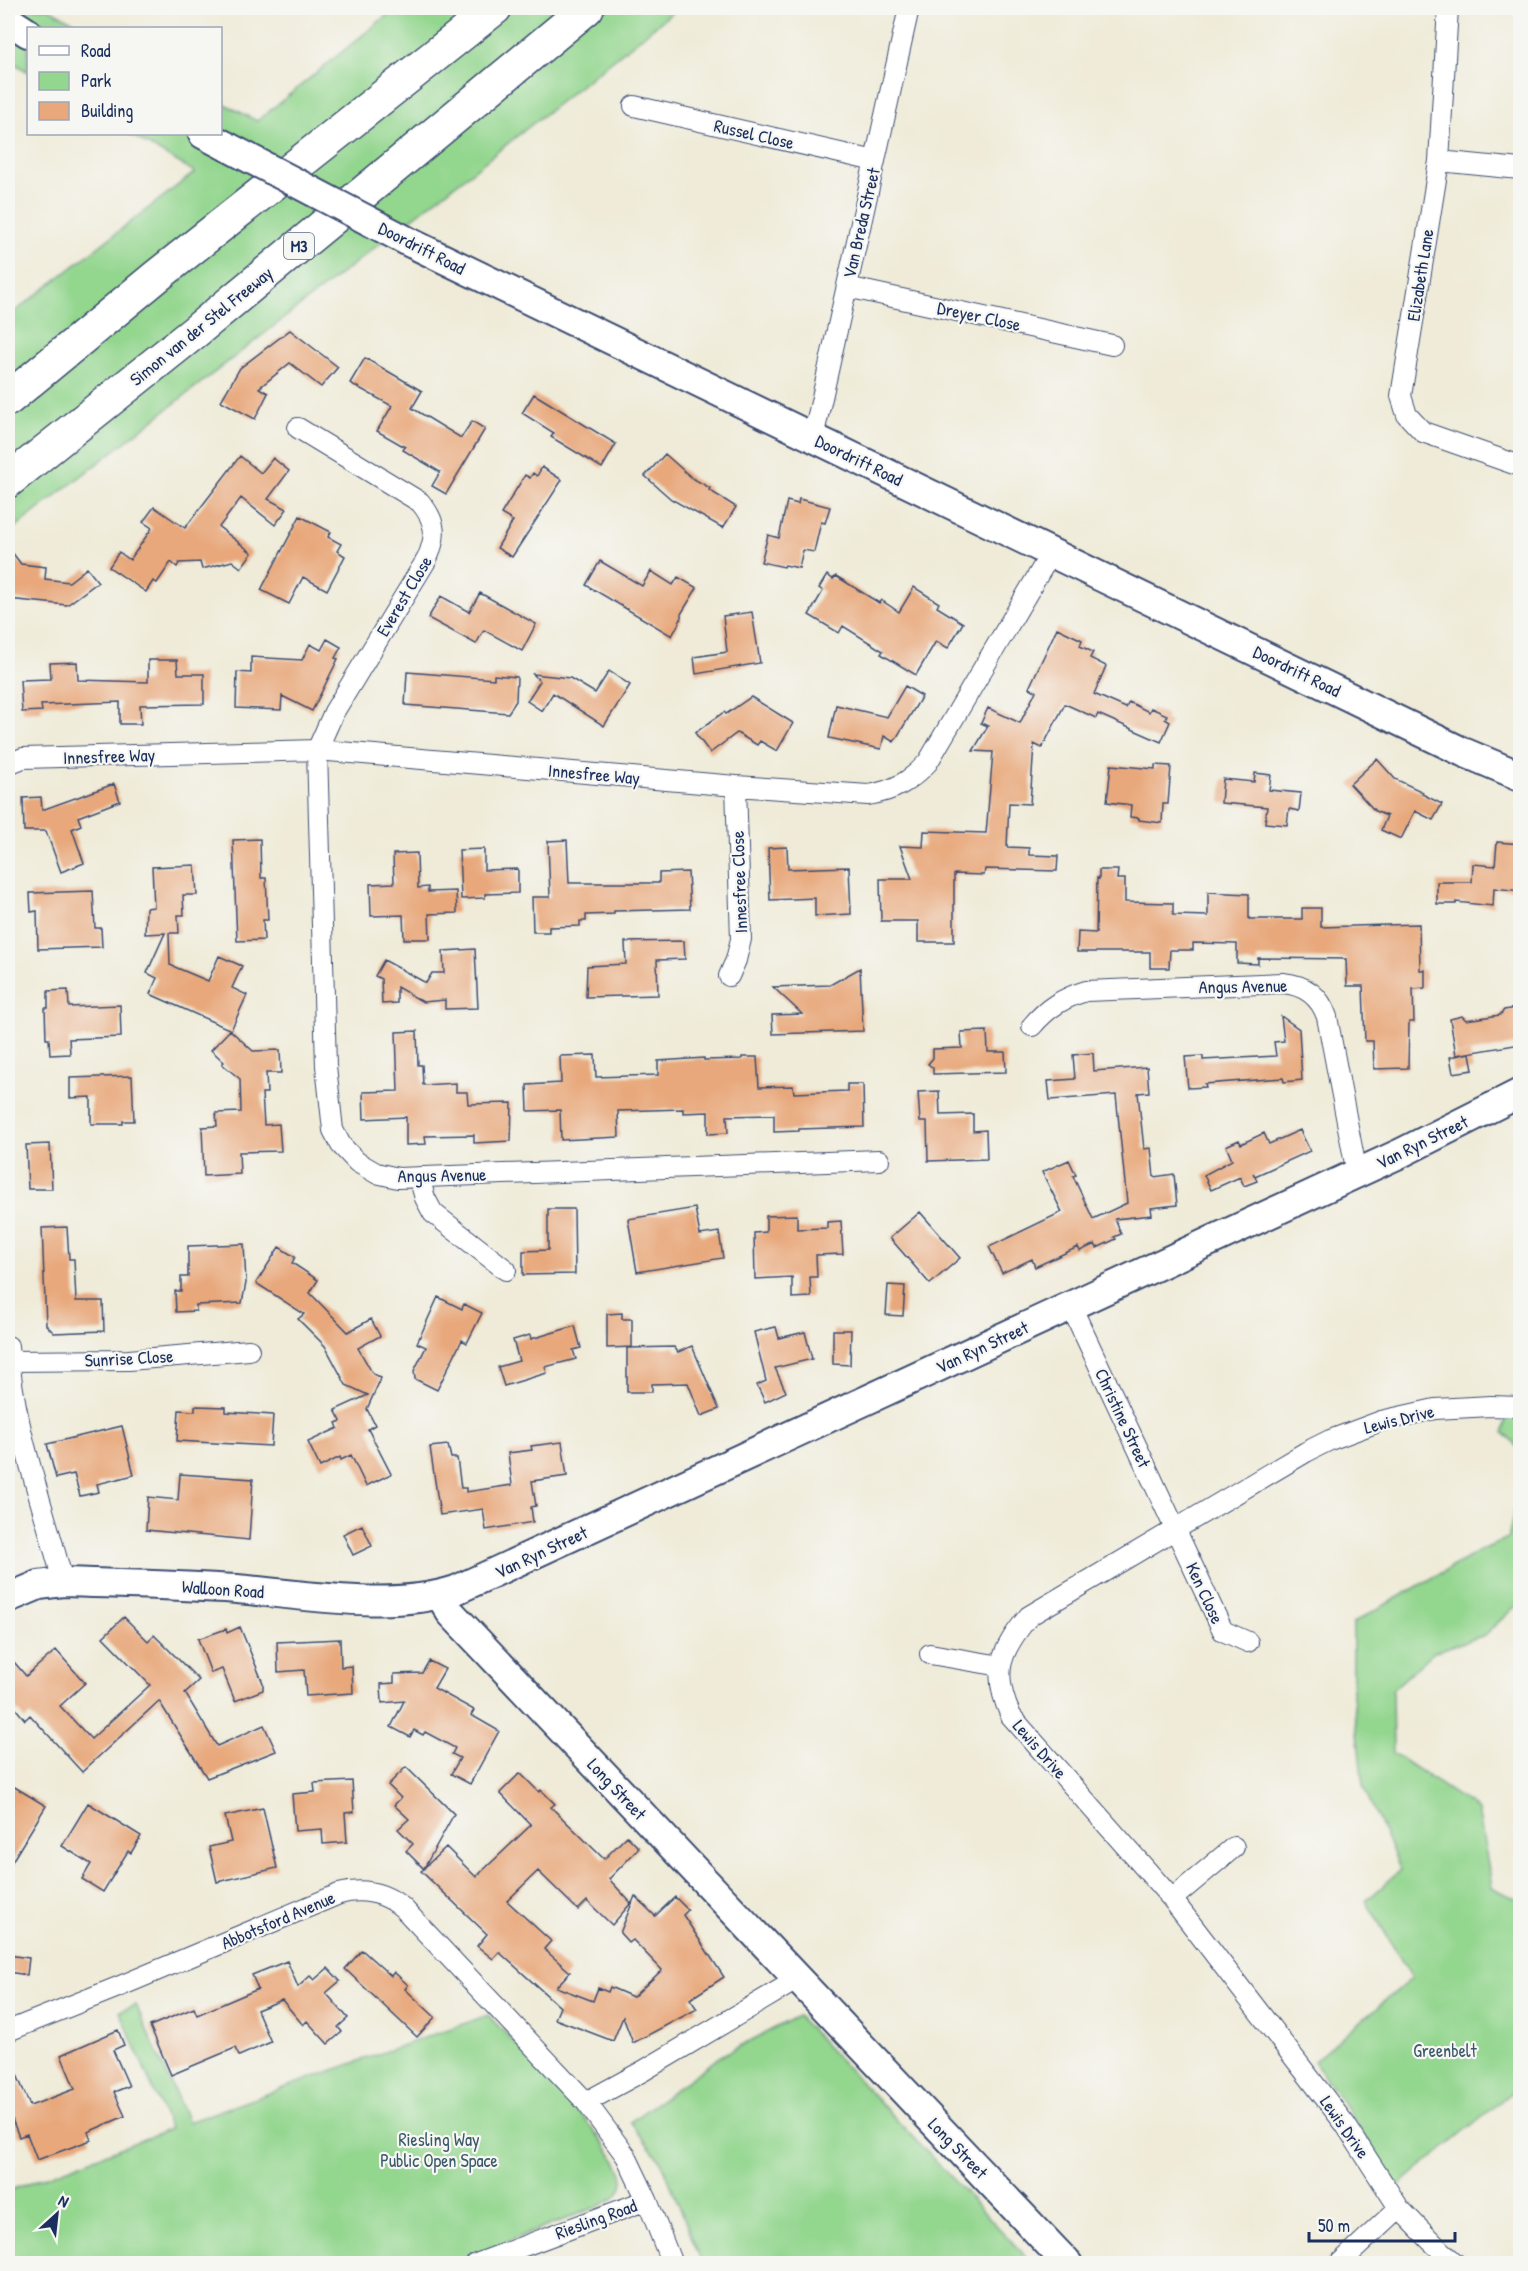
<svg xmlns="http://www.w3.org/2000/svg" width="1528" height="2271" font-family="'Patrick Hand',sans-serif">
<rect width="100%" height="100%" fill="#f6f6f2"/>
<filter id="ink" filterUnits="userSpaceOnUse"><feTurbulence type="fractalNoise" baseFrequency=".0167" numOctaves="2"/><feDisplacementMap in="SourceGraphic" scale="12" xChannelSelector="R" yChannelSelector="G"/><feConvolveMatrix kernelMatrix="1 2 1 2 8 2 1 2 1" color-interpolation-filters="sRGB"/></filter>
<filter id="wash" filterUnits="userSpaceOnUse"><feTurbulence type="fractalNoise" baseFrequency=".008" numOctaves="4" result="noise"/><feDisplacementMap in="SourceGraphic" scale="24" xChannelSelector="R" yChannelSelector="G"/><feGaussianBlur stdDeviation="1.35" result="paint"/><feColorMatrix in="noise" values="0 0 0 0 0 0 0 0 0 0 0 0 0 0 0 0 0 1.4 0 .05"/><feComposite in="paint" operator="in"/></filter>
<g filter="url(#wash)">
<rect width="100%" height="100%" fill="#efebd8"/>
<!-- green -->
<path fill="#93d68e" stroke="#578276" stroke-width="1.5" d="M8,8h39l39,20h-58v44l-20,-13z
M396,8h282l-201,160 -469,365v-216l187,-145 -66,-38h91l1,-32 36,19z
M1506,1416l14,2v32l-16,-17z
M1520,1488v114l-35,33 -51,17 -42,38 1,63 85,57 14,77 28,14v184l-122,101 -84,-125 98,-83 -46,-77 35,-31 -38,-84 -10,-90v-73l125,-71 30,-14z
M136,2005l52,117 300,-107c23,25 138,138 135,166 -1,14 -13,20 -24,25l-146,57 -445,1v-73l162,-62 -50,-118z
M798,2016l234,247h-330l-40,-100 -32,-41 91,-66z"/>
<g id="blocks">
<!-- building -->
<path fill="#e8a87b" d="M290,330l48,37 -17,20 -31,-24 -31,25 9,5 -13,26 -34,-18 19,-33z
M365,358l57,33 -10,17 49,30 11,-17 13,8 -39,65 -14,-8 8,-14 -37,-22 2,-3 -28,-16 15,-25 -42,-23z
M534,394l82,50 -14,24 -51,-31 3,-4 -32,-20z
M665,454l27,24 18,10 -1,2 27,17 -13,21 -52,-29 -26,-23z
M240,456l21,17 12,-15 16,13 -21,28 19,10 -12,16 -34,-27 -22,29 33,26 -11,15 -9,-7 -30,8 -2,-7 -21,1 -2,4 -6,-5 -14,21 -4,-2 -7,11 -37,-25 10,-15 11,8 22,-32 -9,-6 11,-15 31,21z
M542,467l20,13 -50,77 -15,-9 16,-27 -12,-7 24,-39 5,3 3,-5 4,3z
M799,499l31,8 -5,16 -4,-1 -7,30 -11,-2 -4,18 -14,-3 -1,2 -23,-5 7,-27 11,3 8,-37 11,3z
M300,516l31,16 -3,5 13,7 -4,7 8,5 -18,34 -24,-13 -14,27 -28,-14z
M8,547l13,17 25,3 -1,12 24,3 18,-14 11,14 -31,23 -59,-6z
M600,561l42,25 9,-15 22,14 5,-8 19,11 -16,26v5l-9,17 -86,-51z
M827,575l6,4 3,-3 43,27 2,-3 18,12 15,-25 25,16 -2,4 26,16 -15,25 -12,-7 -20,34 -35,-21 2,-3 -40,-25 -4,7 -30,-18 14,-24 -4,-3z
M480,593l56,31 -14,27 -38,-21 -8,14 -48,-26 13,-22 28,16z
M752,612l8,51 -64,11 -2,-17 33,-5 -4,-36z
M1057,628l25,12 -2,6 13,6 -3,6 16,8 -12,28 32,14 3,-6 20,10 2,-4 16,7 -2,4 5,3 -9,20 -63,-28 -2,4 -31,-14 -23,44 -8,-4 -4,60 -21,-1 -2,44 22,1v7l29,1 -1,15 -72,-2 -1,6 -30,-1v68h-36v-21h-37l-1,-42h32l-12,-33 23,1 1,-16 62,2 7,-81 -20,-1 15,-25 -7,-3 7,-15 32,15 16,-32 -7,-3z
M327,639l14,8 -6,11 3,1 -26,52 -30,-15 -1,14 -45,-2 1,-36 14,1v-16l51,3 8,-16 11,6z
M148,660h29l1,14h26v30l-64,1 1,19h-21v-22l-79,3 1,6 -20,1 -2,-32 31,-1 -1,-16 27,-1 1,18 70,2z
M609,671l21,14 -26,41 -51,-33 -11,18 -15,-10 13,-20 -7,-7 37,4 25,15z
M407,672l87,7v-4l23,2 -1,24 -8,12 -103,-8z
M905,686l17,10 -28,46 -10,-6 -3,13 -52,-11 7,-33 51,12z
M751,697l42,26 -16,28 -17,-10 -3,4 -20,-12 -27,20 -15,-20 29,-21 2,2z
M1377,759l18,20 28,13 -1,2 20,10 -9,16 -18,-9 -14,28 -20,-9 6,-14 -12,-5 -25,-27z
M1111,765l44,4v-4l16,1 -3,38h-5l-1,19 -23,-3v-2l-9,-1 1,-12 -24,-3z
M1255,773l16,2 -2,15 32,3 -2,18 -10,-2 -2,16 -22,-2 2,-16 -46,-4 2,-24 31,3z
M114,784l6,17 -42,16 3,8 -9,4 12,34 -23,9 -15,-41h-22l-1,-33 18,-1 1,13z
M260,839l1,39h5l2,42h-5l1,20 -27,1 -4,-101z
M567,840l2,43h90v-10l29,-1 2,37 -76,2v3l-28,1v6h-6v5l-31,1v5h-16l-1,-35h18l-2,-56z
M1497,842l24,2v47l-27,-3 -1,18 -37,-4v2h-19v-22h35l1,-18 22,2z
M787,847l1,22 61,-2 2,47 -36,2v-18l-45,2 -2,-52z
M484,849v21l34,-1v24l-33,1v4l-24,1 -2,-49z
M417,853l1,35 10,-1v5l28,-1 1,22 -28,1 1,25h-26l-1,-24 -32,1 -1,-32 24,-1 -1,-29z
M195,865l2,30h-14l1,20h-6l1,18h-10l1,32 38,16 11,-25 23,10 -10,22 15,7 -16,35 -81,-36 7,-16 -10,-5 18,-40 -20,1 1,-26 8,-1 -2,-40z
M1099,870h19l-1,9h8v23l48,1v12l35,1v-24l20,1 21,1v25h53v-11h19v19l98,-3 1,46h5v18l-12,1 1,33h-5l-1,46 -34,1 -1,-28h-8l-2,-55h-16l-1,-27 -88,-1v6l-21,-1v-19l-44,-1v7h-23l-1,18h-19v-16h-73l1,-20 18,1 1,-55 2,1z
M93,891l2,37h6l1,19 -64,2 -1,-38 -6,1 -1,-19z
M684,941l1,18 -28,1 1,35 -72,2 1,-31 39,-2 -1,-22z
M475,949l3,59 -33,1v-9l-22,2 -26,-15v16l-15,1 -1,-25 -6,-3 9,-16 42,23 6,-10h12l-1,-22z
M860,968l3,63 -90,3 -1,-19 30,-1 -29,-27 57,-2z
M68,990l1,17 51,-2 1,32 -52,2 1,15 -20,1 -1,-16h-3l-1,-31h3v-17z
M1515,1008l6,36 -65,11 -6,-36 12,-3 4,4 34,-5 4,-5z
M1281,1016l18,13 3,51 -18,2 -1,-4 -78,6 1,3 -18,1 -3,-31 18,-1v4l73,-4 -2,-14 10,-1z
M230,1030l23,21 27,-1 1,23h-15l1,20h-5l2,32 15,-1 2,27 -42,1 1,22 -36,2 -2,-49 15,-1 -1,-13 25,-1 -1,-33 -18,-15 2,-2 -13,-12z
M417,1031l1,34h4l1,20 33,-2v9h11l1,12 44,-1 -1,38 -37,2v-8l-49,1 1,8 -20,1v-28l-42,2 -1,-27 35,-1 -2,-59z
M987,1031l1,21h17l1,20 -73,2v-6l-5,-4 5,-6v-9l29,-1 -1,-16z
M1093,1053l1,18 53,-4 2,25 -11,1 6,56 7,-1 3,29 20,-3 3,31 -26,3 1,7 -37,4 6,15 -7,3 2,2 -19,9 -2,-4 -15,7 -2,-4 -43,20 -3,-8 -30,14 -13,-26 73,-35 -20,-40 27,-12 7,15 -3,1 20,43 34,-16 -11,-108 -66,5 -2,-19 27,-2 -2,-24z
M1470,1053l3,17 -20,3 -3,-16z
M595,1055l1,22 62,-2v-14l46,-3v2l38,-1v-2h15l2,30 34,-1 1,7 53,-2v-7h16l1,43 -65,2v2l-25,1v-17l-47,1 1,17 -20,1v-22l-25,1v-4l-65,2 1,26 -58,3 -1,-30 -32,1 -1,-26 34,-2 -1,-27z
M132,1076l2,45h-11v3h-32v-27l-21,1v-20z
M939,1091l1,24 33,-1v17l13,-1 1,29 -59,2 -1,-39h-7l-2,-30z
M1300,1130l10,21 -55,25 -2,-3 4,8 -13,5 -4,-9 -29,13 -7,-15 28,-15 -6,-14 13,-6 2,4 23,-11 5,11z
M50,1144l2,45h-24l-2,-44z
M695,1208l5,27 19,-3 4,26 -86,14 -9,-53z
M548,1209h26l1,65 -52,1v-24l25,-1z
M920,1212l40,46 -30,26 -40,-46z
M797,1215v14l30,-1v-6l14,-1 2,33 -27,1 1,22h-7l1,20 -19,1v-21l-37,2 -1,-46 12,-1v-16z
M67,1227l2,32h5l2,42h27l1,30 -50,2 -8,-8 -4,-97z
M244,1244l2,39 -4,20 -46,2v6l-20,1 -1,-21h6v-14h7v-31z
M279,1247l16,10 -3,6 26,17 -8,13 38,39 23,-13 9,17 -22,12 15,26 8,4 -14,31 8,16 -7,4 23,45 -25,12 -15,-31 -10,5 -1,-3 -20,10 -12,-25 30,-14 -2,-5 5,-2 -6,-11 33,-15 -22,-10 -21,-39 -27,-27 6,-5 -48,-31z
M888,1285l17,1 -2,30 -17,-1z
M438,1297l24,12 2,-5 18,9 -15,30 -5,-3 -25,50 -22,-11 -1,-8 12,-24 -9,-4z
M622,1313v6h10v28l-25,1v-34z
M575,1326l6,22 -8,2 3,9 -31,8 2,6 -43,13 -6,-19 21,-6 -6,-21 17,-5 1,4z
M776,1327l3,11 26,-6 7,27 -37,9 11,24 -21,10 -8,-17 9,-4 -12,-49z
M833,1330h18l-1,35 -17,-1z
M692,1346l27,63 -18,7 -13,-33 -36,1v8h-25v-44l47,-1 4,5z
M195,1406l31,1v5l47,3 -2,31 -94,-5 2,-31 16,1z
M122,1426l12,49 -37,9 2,8 -19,4 -6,-22 -18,4 -9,-34z
M562,1442l5,34 -35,5 4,25 -5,1 2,15 -47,8 -3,-21 -43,6 -10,-68 18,-2 3,13h6l4,30h5v4l46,-7 -4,-32 24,-3 -1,-4z
M180,1474l73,5 -4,61 -103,-10 2,-33 30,3z
M362,1525l10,21 -19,9 -10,-21z
M124,1617l24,24 6,-6 45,45 -14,13 32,53 47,-21 12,26 -69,27 -48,-77 -77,71 -52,-57 -5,5 -17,-21v-44l18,21 30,-26 29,33 -25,23 31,33 59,-54 -47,-48z
M240,1627l23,56v7l-28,11 -13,-32 -11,4 -13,-34 28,-10 1,4z
M340,1639l1,28 11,-1 1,27 -47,3 -2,-26 -26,2 -1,-30z
M429,1661l16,8 -11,19 40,22 -3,5 28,16 -29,53 -19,-10 9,-16 -8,-4 3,-6 -30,-16 -2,3 -9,-5 -4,7 -19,-10 13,-26 -22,2 -1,-19 13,-1v-9l28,-1z
M406,1767l48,47 -30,54 22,-21 30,30 55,-52 -31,-32 20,-20 19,19 2,-2 14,14 -4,3 53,52 23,-23 12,12 -30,31 22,24 -19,22 -25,-24 -9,9 -40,-39 -31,30 44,40 -7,8 26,23 -14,15 37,14 5,-13 10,4 2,-5 23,10 29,-27 -29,-30 -4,3 -9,-10 15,-37 20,20 20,-19 13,13 -5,5 41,62 -34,22 7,10 -64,34 -10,-26 -10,24 -58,-22 5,-12 -61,-55 -6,7 -16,-13 10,-12 -66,-63 3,-2 -18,-18 7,-7 -15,-15 11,-10 -15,-14 7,-7 -13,-13z
M352,1781l2,31 -9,1 2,29 -24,2 -1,-15 -27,2 -3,-37 23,-2 -1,-9z
M8,1783l38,23 -38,62z
M88,1803l53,33 -10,17 -3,-2 -25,41 -21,-13 9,-15 -29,-18z
M263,1808l14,60 -60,14 -8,-35 22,-5 -6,-26z
M362,1950l29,26 3,-4 14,13 -3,4 30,28 -18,20 -72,-68z
M8,1955l21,3 -2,17 -19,-3z
M287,1961l11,26 12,-11 4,4 14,-12 12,13 -14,12 22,25 -10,9 4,5 -14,12 -21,-23 -4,4 -21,-25 -25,10 14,32 -32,14 -4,-8 -64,27 -21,-49 44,-18 3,7 61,-26 -6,-14z
M118,2030l6,15 -11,5 16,36 -15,6 11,24 -37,16 3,8 -54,20 -10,-26 -8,3 -7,-18 -2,1 -2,-17v-50l22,53 45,-17 -14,-34z"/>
</g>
</g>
<g filter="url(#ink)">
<use href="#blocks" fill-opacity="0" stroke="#3b4b70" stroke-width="1.5"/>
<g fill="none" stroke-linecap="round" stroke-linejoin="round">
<!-- street casing -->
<g stroke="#3b4b70" stroke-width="22">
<path id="street" d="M1448,8l-9,153 -38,235 6,19 16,17 97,34
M634,106l241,55
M1439,161l81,8
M847,287l265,58
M298,428l122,74c17,20 17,34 7,57l-93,153 -17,38 9,316 7,64 8,15 16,17 19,11 22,5 481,-18
M813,438l96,-430
M8,764l15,-6 294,-8 419,36 132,9c26,-4 43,-14 60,-33l123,-209
M729,976l7,-16 5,-21 -5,-153
M1032,1026c15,-18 31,-28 54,-35l197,-8c22,2 37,13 44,34l30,157
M419,1177l6,21 8,15 73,57
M1071,1306l152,325 25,11
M8,1346c5,81 35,157 55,236
M9,1361l120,-1 120,-10
M930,1654l71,12
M1172,1899l62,-52
M8,2031l110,-44 221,-93c23,-6 45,-2 64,14l183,194 40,54 21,44 25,64
M586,2102l57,-31 155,-92
M476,2264l171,-64
M1339,2264l60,-56
M1456,2264l-24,-22 -33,-34 -54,-84 -173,-225 -161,-183c-20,-43 -11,-65 18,-100l277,-164 24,-12 51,-19 54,-12 56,-3 29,1"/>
</g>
<!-- secondary casing -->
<g stroke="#3b4b70" stroke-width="32">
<path id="secondary" d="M8,20l20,13
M203,134l23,12
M411,243l1052,509 57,24
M440,1595l10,17 618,652
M8,1598l31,-13 24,-3c58,2 116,3 174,7 69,6 154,22 219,1l945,-437 119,-60"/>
</g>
<!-- highway casing -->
<g stroke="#3b4b70" stroke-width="36">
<path id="highway" d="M8,399l149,-123 338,-268
M8,481l188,-150 391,-323"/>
</g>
<!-- street -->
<use href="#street" stroke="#fff" stroke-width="20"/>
<!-- secondary -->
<use href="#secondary" stroke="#fff" stroke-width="28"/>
<!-- highway -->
<use href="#highway" stroke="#fff" stroke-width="33"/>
<!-- secondary-bridge casing -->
<g stroke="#3b4b70" stroke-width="32" stroke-linecap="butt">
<path id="secondary-bridge" d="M226,146l185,97"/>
</g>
<!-- secondary-bridge -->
<use href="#secondary-bridge" stroke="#fff" stroke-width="28"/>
</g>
</g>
<g text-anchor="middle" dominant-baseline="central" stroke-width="4.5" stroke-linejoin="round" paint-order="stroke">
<!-- shield labels -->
<rect fill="#f6f6f2" stroke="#5d6b8a" stroke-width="1.5" x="284" y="233" width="30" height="26" rx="4.5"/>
<g font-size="16" font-weight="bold" fill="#1b2f5e">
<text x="299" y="246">M3</text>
</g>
<!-- street labels -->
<g font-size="18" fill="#1b2f5e" stroke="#f6f6f2">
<text transform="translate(754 134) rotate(13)">Russel Close</text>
<text transform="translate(861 223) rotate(-77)">Van Breda Street</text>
<text transform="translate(422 248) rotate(27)">Doordrift Road</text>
<text transform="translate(1420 275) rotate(-81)">Elizabeth Lane</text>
<text transform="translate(979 316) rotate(12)">Dreyer Close</text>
<text transform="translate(201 326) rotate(-39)">Simon van der Stel Freeway</text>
<text transform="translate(859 460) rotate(26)">Doordrift Road</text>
<text transform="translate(404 596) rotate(-59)">Everest Close</text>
<text transform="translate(1297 671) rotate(26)">Doordrift Road</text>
<text transform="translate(109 756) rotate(-2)">Innesfree Way</text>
<text transform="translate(594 774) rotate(5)">Innesfree Way</text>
<text transform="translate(739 882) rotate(-92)">Innesfree Close</text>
<text transform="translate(1243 986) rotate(-1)">Angus Avenue</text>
<text transform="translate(1422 1142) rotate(-26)">Van Ryn Street</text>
<text transform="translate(442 1175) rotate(-1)">Angus Avenue</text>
<text transform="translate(982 1347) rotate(-25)">Van Ryn Street</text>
<text transform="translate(129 1358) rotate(-3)">Sunrise Close</text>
<text transform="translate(1123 1418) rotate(65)">Christine Street</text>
<text transform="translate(1399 1419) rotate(-14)">Lewis Drive</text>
<text transform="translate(541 1552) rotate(-25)">Van Ryn Street</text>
<text transform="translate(223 1589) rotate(4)">Walloon Road</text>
<text transform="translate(1205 1593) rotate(65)">Ken Close</text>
<text transform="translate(1040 1749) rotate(49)">Lewis Drive</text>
<text transform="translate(617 1789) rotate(47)">Long Street</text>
<text transform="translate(278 1920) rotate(-23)">Abbotsford Avenue</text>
<text transform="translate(1345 2127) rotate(55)">Lewis Drive</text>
<text transform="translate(958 2148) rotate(46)">Long Street</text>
<text transform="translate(596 2219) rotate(-20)">Riesling Road</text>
</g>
<!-- park labels -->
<g font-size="18" fill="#39596a" stroke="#f6f6f2">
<text x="1445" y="2050">Greenbelt</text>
<text x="439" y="2139">Riesling Way<tspan x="439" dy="21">Public Open Space</tspan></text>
</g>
</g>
<!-- margin -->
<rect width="1528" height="2271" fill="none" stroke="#f6f6f2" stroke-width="30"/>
<!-- legend -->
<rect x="27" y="27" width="195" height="108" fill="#f6f6f2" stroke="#9ea6b7" stroke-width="1.5"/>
<rect x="39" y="46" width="30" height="9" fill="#ffffff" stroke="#9ea6b7" stroke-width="1.5"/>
<text x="81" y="57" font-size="18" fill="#1b2f5e">Road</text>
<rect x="39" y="72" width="30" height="18" fill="#93d68e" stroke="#9ea6b7" stroke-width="1.5"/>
<text x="81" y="87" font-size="18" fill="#1b2f5e">Park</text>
<rect x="39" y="102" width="30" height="18" fill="#e8a87b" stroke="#9ea6b7" stroke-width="1.5"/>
<text x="81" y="117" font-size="18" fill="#1b2f5e">Building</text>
<!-- north arrow -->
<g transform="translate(57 2214) rotate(27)" stroke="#f6f6f2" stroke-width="4.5" paint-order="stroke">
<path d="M0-4.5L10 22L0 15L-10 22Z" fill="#1b2f5e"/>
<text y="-9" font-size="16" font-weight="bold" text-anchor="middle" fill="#1b2f5e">N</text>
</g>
<!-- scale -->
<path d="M1309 2232v9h146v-9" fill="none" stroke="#1b2f5e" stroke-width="3"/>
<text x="1318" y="2232" font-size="18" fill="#1b2f5e" stroke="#f6f6f2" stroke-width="4.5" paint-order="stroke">50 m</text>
</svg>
